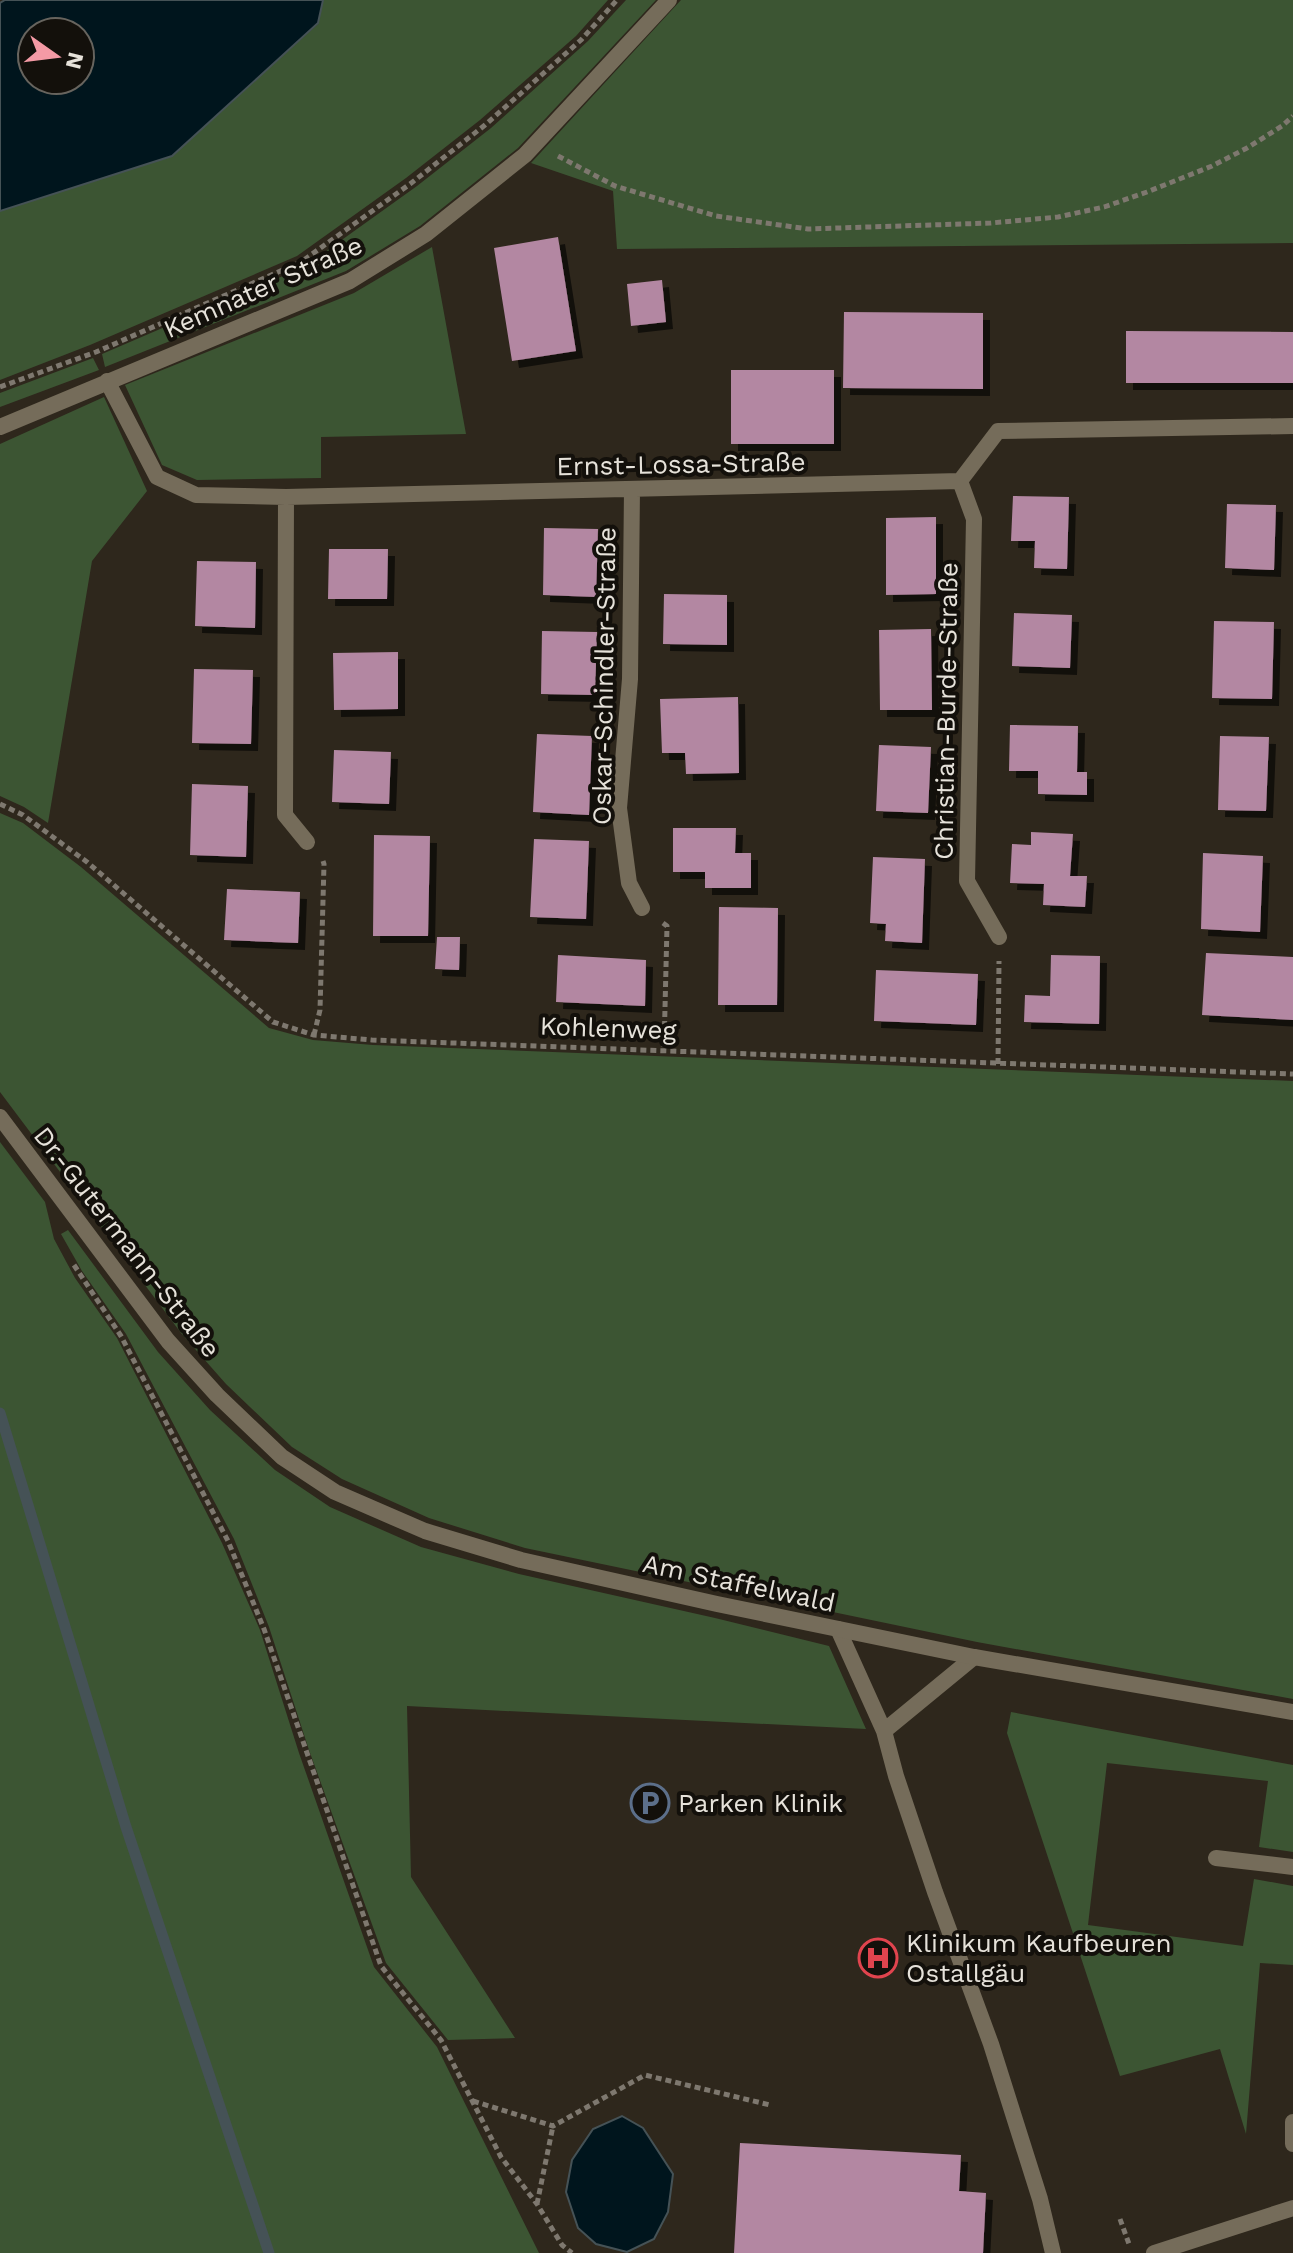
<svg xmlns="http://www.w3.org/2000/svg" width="1293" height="2253" font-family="'Work Sans',sans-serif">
<defs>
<filter id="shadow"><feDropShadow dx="7" dy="7" stdDeviation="0" flood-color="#0009"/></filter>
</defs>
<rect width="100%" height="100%" fill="#2e271c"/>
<!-- green -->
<path fill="#3c5533" d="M323,0h285l-32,36 -96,84 -74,58 -109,78 -207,89 -90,35v-169l172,-55 146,-132z
M626,0h30l-138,148 -98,78 -74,45 -241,96 -3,-13 202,-87 113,-81 74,-58 97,-87z
M681,0h612v243l-676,6 -4,-58 -82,-28z
M432,247l34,187 -145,3v41l-124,2 -35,-15 -37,-80 229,-92z
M93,358l6,12 -99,37v-14z
M104,397l43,94 -55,70 -44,262 -24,-16 -24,-11v-352z
M0,813l23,10 58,44 188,161 44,12 60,5 920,36v618l-316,-57 -452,-94 -96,-30 -87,-39 -50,-32 -66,-63 -45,-51 -181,-241z
M0,1142l45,60 9,37 21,39 42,60 105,205 38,87 39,123 75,214 63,80 102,206h-539z
M68,1230l90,122 52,58 65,60 55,37 91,40 98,27 196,44 114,28 37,83 -459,-23 4,171 104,161 -67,2 -62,-77 -77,-213 -40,-123 -35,-88 -108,-205 -44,-63 -21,-37z
M1011,1712l282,53v87l-34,-5 9,-66 -161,-18 -19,162 155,21 11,-67 39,7v79l-33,-2 -14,171 -26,-85 -100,27 -113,-343z"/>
<!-- water -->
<path fill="#00151d" stroke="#455256" stroke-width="2" fill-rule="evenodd" d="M5,0h318l-5,23 -146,133 -172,55v-208zM80,32v48h-48v-48z
M622,2116l21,12 30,46 -5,38 -14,27 -27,13 -31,-8 -18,-16 -12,-36 6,-32 21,-31z"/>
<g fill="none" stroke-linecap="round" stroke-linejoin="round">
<!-- stream -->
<path stroke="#455256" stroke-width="11" d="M0,1413l126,414 143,426"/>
</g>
<!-- building -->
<path fill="#b387a2" filter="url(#shadow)" d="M558,237l18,114 -64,10 -18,-113z
M662,280l4,42 -35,4 -4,-42z
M844,312l139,1v76l-140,-1z
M1126,331l167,1v51h-167z
M731,370h103v74h-103z
M1013,496l56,1 -2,72 -33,-1 1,-27h-24z
M1227,504l49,1 -2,65 -49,-2z
M936,517v77l-50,1v-77z
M544,528l54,1 -2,68 -53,-2z
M329,549h59l-1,50h-59z
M197,561l59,1 -1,66 -60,-2z
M664,594l63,1v50l-64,-1z
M1014,613l58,2 -2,53 -58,-2z
M1214,621l60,1 -2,77 -60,-1z
M931,629l1,81h-52l-1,-80z
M542,631l55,1 -2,63 -54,-1z
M398,652v57l-64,1 -1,-57z
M194,669l59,1 -2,74 -59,-1z
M738,697l1,76 -53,1 -1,-21h-23l-2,-54z
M1010,725l68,1 -1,46h10v23l-49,-1v-23h-29z
M537,734l55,2 -3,79 -56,-3z
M1220,736l49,1 -3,74 -48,-1z
M879,745l52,2 -3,66 -52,-2z
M334,750l57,2 -2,52 -57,-2z
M192,784l56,2 -2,71 -56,-2z
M673,828h63l-1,25h16v35h-46v-16h-32z
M1031,832l42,2 -3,42h17l-2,31 -42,-2 1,-21 -34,-1 2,-39 19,1z
M374,835l56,1 -2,100h-55z
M534,839l55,2 -3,78 -56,-2z
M1203,853l60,3 -3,76 -59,-3z
M873,857l52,2 -3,84 -37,-2 1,-17 -16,-1z
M227,889l73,3 -2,51 -74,-3z
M719,907l59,1 -1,97h-59z
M437,937h23l-1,33 -24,-1z
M1206,953l87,4v63l-91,-5z
M558,955l88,5 -1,46 -89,-4z
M1051,955l49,1 -1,68 -75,-2 1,-27 25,1z
M876,970l102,4 -2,51 -102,-4z
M740,2143l221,12 -2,36 27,2 -3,60h-249z"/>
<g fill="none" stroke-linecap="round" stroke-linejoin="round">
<!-- path -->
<path stroke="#7e786f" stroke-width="5" stroke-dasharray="6 4" stroke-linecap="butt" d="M558,156l57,30 101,30 92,13 183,-6 67,-6 46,-10 43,-15 65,-26 35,-18 35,-22 11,-10
M0,387l96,-35 205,-90 109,-78 75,-59 96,-85 36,-40
M0,804l23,11 64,47 186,160 41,13 58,5 921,34
M663,923l4,3 -3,123
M314,1035l6,-25 4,-146 -1,-3
M998,1064l1,-103
M74,1265l47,71 107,205 36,88 117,337 60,74 60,117 36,47 25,41 10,8
M473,2101l80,25 92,-51 125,30
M537,2204l16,-78
M1120,2219l9,25"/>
<!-- lane -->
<path stroke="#756c5a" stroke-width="16" d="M838,1629l46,102 12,45 39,116 56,152 49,155 13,54
M884,1731l90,-74
M1216,1858l77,9
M1293,2122v22
M1154,2253l139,-45"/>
<!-- street -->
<path stroke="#756c5a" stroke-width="16" d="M107,381l50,96 39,18 90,2 674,-16 38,-50 295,-5
M0,427l350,-146 76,-47 99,-79 144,-155
M960,481l14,38 -7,362 32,56
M632,489l-2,190 -11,129 10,75 13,25
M286,497l-1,318 22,27
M0,1117l168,224 49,54 65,62 53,35 90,39 96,29 196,44 257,53 319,55"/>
</g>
<!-- icons -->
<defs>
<g id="parking-ring" transform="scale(2)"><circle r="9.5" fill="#13100b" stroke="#5c6f8a" stroke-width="1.5"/><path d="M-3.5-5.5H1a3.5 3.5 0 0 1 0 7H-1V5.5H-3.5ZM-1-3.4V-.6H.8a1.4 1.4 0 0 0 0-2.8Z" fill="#5c6f8a"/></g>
<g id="hospital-ring" transform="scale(2)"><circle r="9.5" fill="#13100b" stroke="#e0444e" stroke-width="1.5"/><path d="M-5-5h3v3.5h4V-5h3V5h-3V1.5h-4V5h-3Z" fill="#e0444e"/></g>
</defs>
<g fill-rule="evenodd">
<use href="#parking-ring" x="650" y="1803"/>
<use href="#hospital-ring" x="878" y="1958"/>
</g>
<g text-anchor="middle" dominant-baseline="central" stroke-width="8" stroke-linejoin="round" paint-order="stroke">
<!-- street labels -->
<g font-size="26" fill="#e6e2da" stroke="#13100b">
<text transform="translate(263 287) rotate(-24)">Kemnater Straße</text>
<text transform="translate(681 464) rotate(-1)">Ernst-Lossa-Straße</text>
<text transform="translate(604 676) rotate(-89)">Oskar-Schindler-Straße</text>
<text transform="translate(946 711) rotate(-89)">Christian-Burde-Straße</text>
<text transform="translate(608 1028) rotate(2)">Kohlenweg</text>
<text transform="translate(127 1242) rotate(52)">Dr.-Gutermann-Straße</text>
<text transform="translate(739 1583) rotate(12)">Am Staffelwald</text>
</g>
<!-- poi labels -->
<g font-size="26" fill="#e6e2da" stroke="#13100b" text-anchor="start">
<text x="678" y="1803">Parken Klinik</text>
<text x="906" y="1943">Klinikum Kaufbeuren<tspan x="906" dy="30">Ostallgäu</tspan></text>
</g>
</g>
<!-- north arrow -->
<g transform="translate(56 56) rotate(104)"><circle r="38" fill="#13100b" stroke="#67645e" stroke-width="2"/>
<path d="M0-6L14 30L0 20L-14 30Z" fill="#f49aa5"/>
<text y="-12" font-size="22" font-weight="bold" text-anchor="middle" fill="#e6e2da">N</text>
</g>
</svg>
